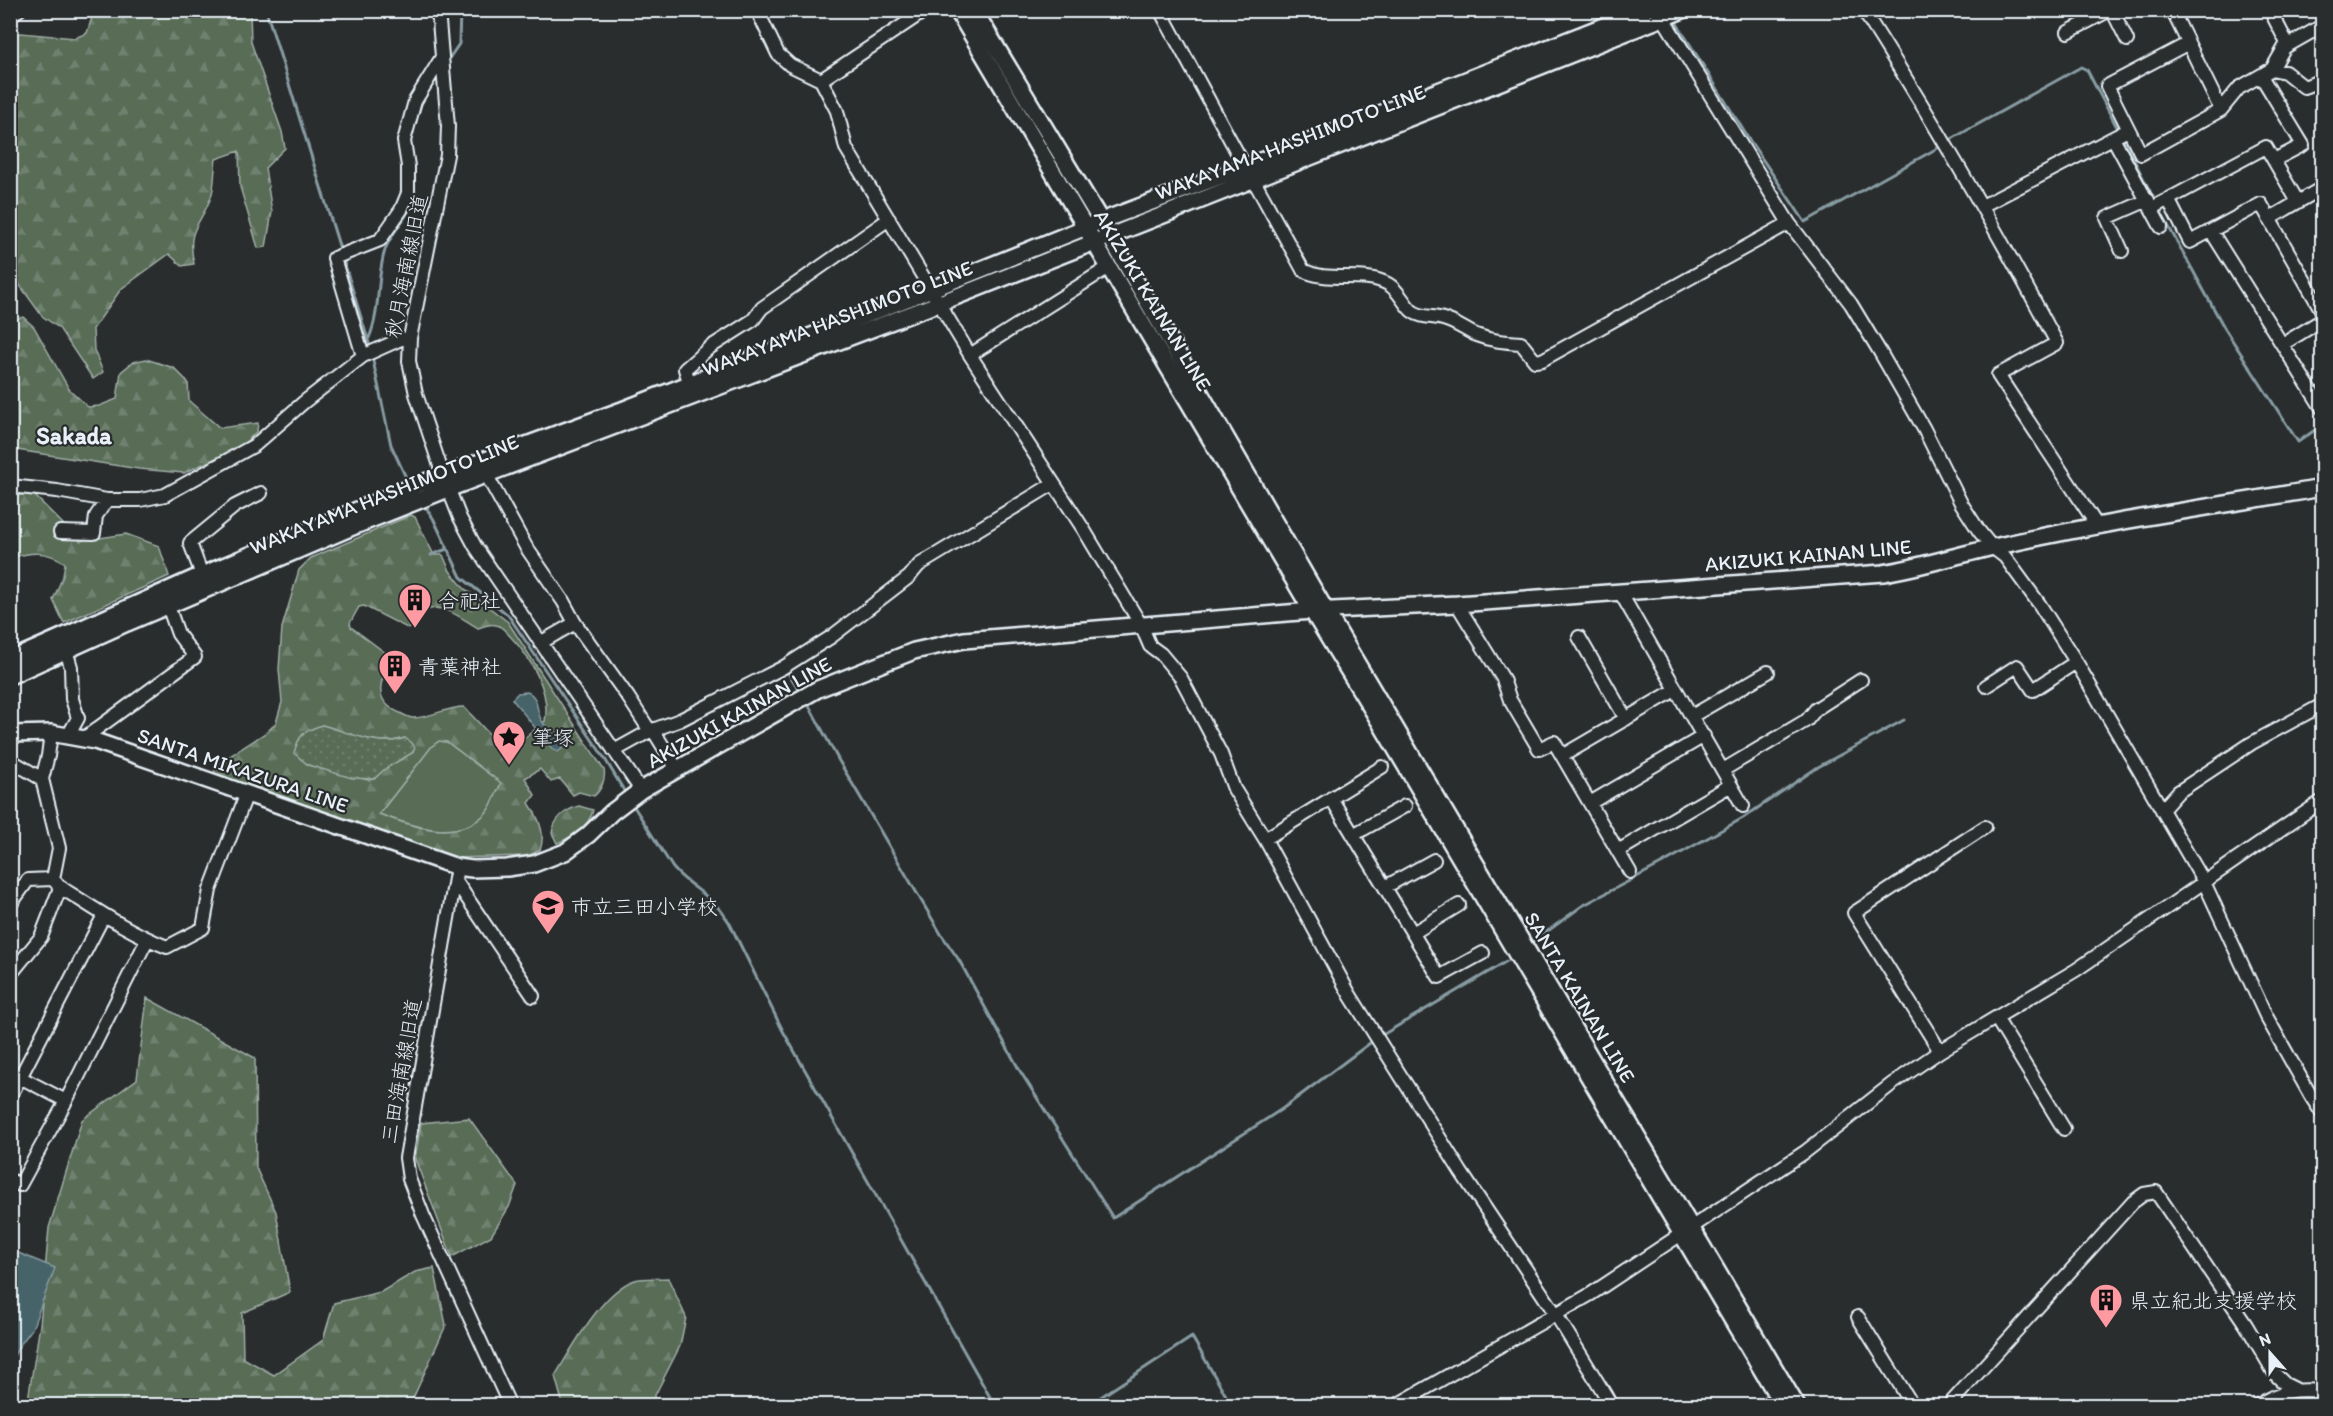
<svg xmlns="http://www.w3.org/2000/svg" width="2333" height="1416" font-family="Itim,'Klee One',sans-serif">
<defs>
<pattern id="forest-firs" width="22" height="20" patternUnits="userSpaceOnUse" patternTransform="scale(1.5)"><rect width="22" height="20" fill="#586c56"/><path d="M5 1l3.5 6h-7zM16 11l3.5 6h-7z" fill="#70816f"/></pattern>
<pattern id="park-dots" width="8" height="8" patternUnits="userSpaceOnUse" patternTransform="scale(1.5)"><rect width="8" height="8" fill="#586c56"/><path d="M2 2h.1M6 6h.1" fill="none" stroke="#70816f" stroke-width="1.8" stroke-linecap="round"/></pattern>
</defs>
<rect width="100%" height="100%" fill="#2a2d2e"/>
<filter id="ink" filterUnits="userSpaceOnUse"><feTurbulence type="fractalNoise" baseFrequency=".0167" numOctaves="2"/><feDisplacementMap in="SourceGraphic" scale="12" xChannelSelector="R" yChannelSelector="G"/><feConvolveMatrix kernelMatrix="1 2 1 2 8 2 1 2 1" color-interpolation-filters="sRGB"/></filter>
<g filter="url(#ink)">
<!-- grass -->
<path fill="#586c56" stroke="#a0aea7" stroke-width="1.5" d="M439,741l8,1 54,41c-5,11 -9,25 -18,33 -30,26 -73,9 -104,-2l53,-68z"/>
<!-- forest -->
<path fill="url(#forest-firs)" stroke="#a0aea7" stroke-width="1.5" fill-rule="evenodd" d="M94,11h156l1,31 31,90 3,16 -20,20 7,44 -6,35 -8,1 -18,-61 -1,-36 -23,8c-2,12 -1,27 -5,38 -11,30 -25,30 -17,67l-12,2 -13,-12 -48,35 -28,40 1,21 9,22 -10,7 -34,-51 -17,-12 -31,-43 -1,-241 65,6 12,-5z
M23,317l11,10 35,62 19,18 11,-1 18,-7 4,-27 12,-10 13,-3 28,9 14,14 1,19 31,27 38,-5 -1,8 -14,14 -59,28 -45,-4 -128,-20 -1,-128z
M32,493l48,48 46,-7 33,12 10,30 -105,47 -11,-23 10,-24 2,-13c-18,-13 -35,-11 -54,-5v-61z
M411,515l4,2 19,38h9l7,16 14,17 44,34 96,148c2,9 -3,20 -10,26l-15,-4 -6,3 -13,-16 -9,3 -11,-13 -15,9 10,17 -6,8c9,13 17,31 11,47l-13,6 -74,2 -239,-82 1,-9 4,-4 48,-31 9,-9 6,-21 -3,-33 3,-41 17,-58 12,-12zM364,606l45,23c6,-4 9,-14 16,-18 16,-10 39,9 53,17 6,-2 13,-5 18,-3 6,1 10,7 14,11 20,21 41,55 35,85l-35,29 -5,1 -41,-44c-18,0 -34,11 -51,11 -4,0 -9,-3 -13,-5 -28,-12 -21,-32 -8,-54l-1,-2 -40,-30 -1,-4 9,-16zM322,725c26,7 57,23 83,13l7,15 -26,15 -12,11 -6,1 -60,-15zM439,741l8,1 54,41c-5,11 -9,25 -18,33 -29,26 -73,10 -104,-2l53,-68z
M579,806l14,4c-3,16 -22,28 -36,33l-5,-10c2,-14 13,-23 27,-27z
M147,998l108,60 1,110 20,44 14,80 -48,21 1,45 31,17 49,-35 11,-37 47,-11 34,-20 19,-4 12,57 -36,80 -383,1 13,-81 9,-97 33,-108 55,-41z
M469,1118l48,67 -8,22 -18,29 -39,21 -37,-98 6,-36z
M668,1278l18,39 -6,29 -30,59h-87l-8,-29c17,-28 48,-86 80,-96 9,-3 23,-1 33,-2z"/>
<!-- park -->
<path fill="url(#park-dots)" stroke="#a0aea7" stroke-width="1.5" d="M322,725c26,7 57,23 83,13l7,5 3,5 -3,5 -26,15 -12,11 -22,-1 -44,-13 -14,-12c5,-19 10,-22 28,-28z"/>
<!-- water -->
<path fill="#47646a" stroke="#879ca3" stroke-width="1.5" d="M527,692c13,5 8,19 15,29 6,10 18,16 20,28l-4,3 -5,-2 -41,-51 6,-6z
M11,1250l44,18 -23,61 -12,16 -9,16z"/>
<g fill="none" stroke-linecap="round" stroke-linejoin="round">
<!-- stream -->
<path stroke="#879ca3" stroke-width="3" d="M266,10l75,242
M1676,22l74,119 55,81 138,-77
M448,60l11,-16 1,-34
M417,115l7,-19
M2122,137l34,66
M1948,141l133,-74 6,3 32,61
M2159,209l66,120 73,113 24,-17
M343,259l28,91
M369,338c12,-28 7,-60 16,-88 8,-23 32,-38 29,-64
M372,356l19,89 17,37
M424,505l9,13 28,59 47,38 97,144 21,35
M431,555l16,-6
M786,670l14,21
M807,702l32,59 102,173 18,26 61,111 93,147 169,-109 92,-69
M631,802l42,66c19,22 39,26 56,54l54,109 212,375
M1534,941l48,-35 81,-43 80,-45 75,-51 86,-47
M1379,1037l128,-76
M1087,1406l105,-69 40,69"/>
<!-- minor casing -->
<g stroke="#e8f1f8" stroke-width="16">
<path id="minor" d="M438,10l10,116 -1,29 -37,183 -1,23 7,33 27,81 17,43 15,28 166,244
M757,10l21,44 12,11 31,15 16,31 9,37 124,207 114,175 57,95 9,21 11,8 20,24 40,76 13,35 31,50 85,156 111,177 94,141 57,93
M1160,10l85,157
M1658,10l131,213 62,81 29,48 44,77 37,74 18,28 13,16 13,10 35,48 38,60 126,217 62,134 46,82 10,15
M1863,10c69,108 133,219 194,333l-59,32 100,152
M2112,10l15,30
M2172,10l49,100
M2270,10l17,33 -15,26
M10,15l9,-5
M2068,32l42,-22
M2187,44l-80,42 34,68 80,-44 18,-22 33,-19 13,3 19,15 18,-7
M2285,47l37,-21
M2261,76l42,69 -29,15
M821,80l105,-70
M2113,138l48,89
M1253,179l50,91c25,14 59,0 85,14 11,6 15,19 24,27 9,7 21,5 31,8 12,3 22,11 33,16 15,6 30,7 45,8l14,18 7,-1 247,-137
M2168,199l22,43 71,-38 61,107
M1982,206l146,-76
M2152,208l114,-61 32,55
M2269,219l53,-31
M2211,231l111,177
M2122,251l-15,-33 41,-18
M2283,344l39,-24
M970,355l139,-88
M363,356l-29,-98 46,-18 21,-30 7,-17v-27l-4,-25 11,-40 27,-44
M692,391l-7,-22 24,-21 44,-28 9,-12 127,-89
M486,474l40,73 37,54 12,22 53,74 22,34
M10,486l47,5 50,9h33l25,-5 90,-50 49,-43 59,-46 38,-17 9,-1
M60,532l34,1 2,-17 11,-16
M202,575l-12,-32 45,-37 26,-13
M1620,592l123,214
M1457,604l46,75 7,21 29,49 15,-7 76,130
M1579,637l47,82
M540,643l35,-20
M66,650l5,17 1,32 6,19 -10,18
M1986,686l31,-20 16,24 43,-28
M1692,716l76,-44
M653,730l24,39
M51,733l-3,23 -6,23 17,69 -6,31c7,10 16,13 26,20 28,18 57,36 88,48l36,-19 7,-38 37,-97
M83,739l112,-82 -17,-23 -10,-28
M614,751l36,-20 30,-11 102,-52 49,-31 78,-60 10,-12 134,-81
M1562,756l113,-66
M10,760l32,19
M1723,770l84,-50 9,-11 45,-29
M1331,798l108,179 44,-24
M1590,803l114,-67
M2162,810l16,-18 74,-49 70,-38
M1353,835l52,-29
M1265,839l117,-72
M1618,851l113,-66
M457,867l-51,291 3,21 14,36 87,191
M455,880l78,116
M1385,887l49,-27
M10,905l18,-25 25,-1
M1413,933l46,-28
M10,975l31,-38 19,-49
M1996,1018l68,111
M1940,1051l-86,-138 131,-86
M10,1072l56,29
M10,1097l94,-182
M10,1180l10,5 46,-84 81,-161
M1858,1317l55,89
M1395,1406l196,-112 214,-142 87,-68 48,-33 136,-81 246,-169
M1948,1406l185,-204 11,-8 12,-2 90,133 29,49 10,10 10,5
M2257,1406c24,-16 38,-17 65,-15"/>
</g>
<!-- major casing -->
<g stroke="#e8f1f8" stroke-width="20">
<path id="major" d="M957,10l355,601 66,108 405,687
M974,10l127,211 225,390 471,795
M10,660l192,-85 215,-90 205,-75 310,-121 169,-68 144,-54 399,-157
M10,676l117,-53 223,-95 98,-39 492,-186 743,-293
M10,734l41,-1 44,8 362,126 15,2 35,-1 27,-4 31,-12 23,-17 24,-23 29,-22 177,-101 96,-38 50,-11 348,-29 145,-7 426,-31c38,-6 74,-18 111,-26 108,-25 219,-40 328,-59"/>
</g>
<!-- minor -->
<use href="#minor" stroke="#2a2d2e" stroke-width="12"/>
<!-- major -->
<use href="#major" stroke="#2a2d2e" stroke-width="15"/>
</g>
</g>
<!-- icons -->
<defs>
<g id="building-pin" transform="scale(1.725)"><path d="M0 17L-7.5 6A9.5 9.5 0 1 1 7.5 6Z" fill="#ff9aa2" stroke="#2a2d2e"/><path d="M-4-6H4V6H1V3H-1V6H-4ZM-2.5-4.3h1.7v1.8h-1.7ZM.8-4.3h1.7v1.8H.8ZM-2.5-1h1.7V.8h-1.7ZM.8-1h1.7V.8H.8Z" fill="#111"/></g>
<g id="sight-pin" transform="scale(1.725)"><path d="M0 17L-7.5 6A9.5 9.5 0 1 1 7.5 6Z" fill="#ff9aa2" stroke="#2a2d2e"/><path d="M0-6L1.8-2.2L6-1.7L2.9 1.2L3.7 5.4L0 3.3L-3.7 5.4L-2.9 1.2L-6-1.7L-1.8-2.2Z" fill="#111"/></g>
<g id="school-pin" transform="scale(1.725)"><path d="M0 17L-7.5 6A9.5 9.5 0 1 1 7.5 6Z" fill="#ff9aa2" stroke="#2a2d2e"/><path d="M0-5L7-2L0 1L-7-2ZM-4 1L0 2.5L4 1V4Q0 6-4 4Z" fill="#111"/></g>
</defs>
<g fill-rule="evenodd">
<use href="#building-pin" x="415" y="600"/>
<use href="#building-pin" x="395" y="666"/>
<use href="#sight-pin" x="509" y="737"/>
<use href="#school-pin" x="548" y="906"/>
<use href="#building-pin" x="2106" y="1300"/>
</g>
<g text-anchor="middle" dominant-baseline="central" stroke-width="4.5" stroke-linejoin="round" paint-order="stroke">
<!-- street labels -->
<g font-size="21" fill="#e8f1f8" stroke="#2a2d2e">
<text transform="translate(1290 142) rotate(-21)">WAKAYAMA HASHIMOTO LINE</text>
<text transform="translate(406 266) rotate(-79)">秋月海南線旧道</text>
<text transform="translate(1153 300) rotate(59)">AKIZUKI KAINAN LINE</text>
<text transform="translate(837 318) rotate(-21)">WAKAYAMA HASHIMOTO LINE</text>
<text transform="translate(384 494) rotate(-22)">WAKAYAMA HASHIMOTO LINE</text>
<text transform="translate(1808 555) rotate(-5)">AKIZUKI KAINAN LINE</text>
<text transform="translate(739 712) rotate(-29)">AKIZUKI KAINAN LINE</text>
<text transform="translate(243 770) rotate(19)">SANTA MIKAZURA LINE</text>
<text transform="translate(1580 997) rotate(59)">SANTA KAINAN LINE</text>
<text transform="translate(401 1071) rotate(-80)">三田海南線旧道</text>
</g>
<!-- poi labels -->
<g font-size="21" fill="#e8f1f8" stroke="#2a2d2e" text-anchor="start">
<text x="438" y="600">合祀社</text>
<text x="418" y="666">青葉神社</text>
<text x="532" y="737">筆塚</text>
<text x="571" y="906">市立三田小学校</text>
<text x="2129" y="1300">県立紀北支援学校</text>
</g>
<!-- quarter labels -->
<g font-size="24" font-weight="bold" fill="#e8f1f8" stroke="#2a2d2e">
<text x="74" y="435">Sakada</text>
</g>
</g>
<!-- margin -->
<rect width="2333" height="1416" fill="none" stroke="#2a2d2e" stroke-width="36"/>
<rect x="18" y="18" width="2297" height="1380" fill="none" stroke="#e8f1f8" stroke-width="2" filter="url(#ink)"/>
<!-- north arrow -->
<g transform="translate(2270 1353) rotate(339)" stroke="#2a2d2e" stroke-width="4.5" paint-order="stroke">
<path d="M0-4.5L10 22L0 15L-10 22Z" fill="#e8f1f8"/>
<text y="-9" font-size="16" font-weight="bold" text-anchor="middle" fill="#e8f1f8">N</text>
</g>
</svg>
